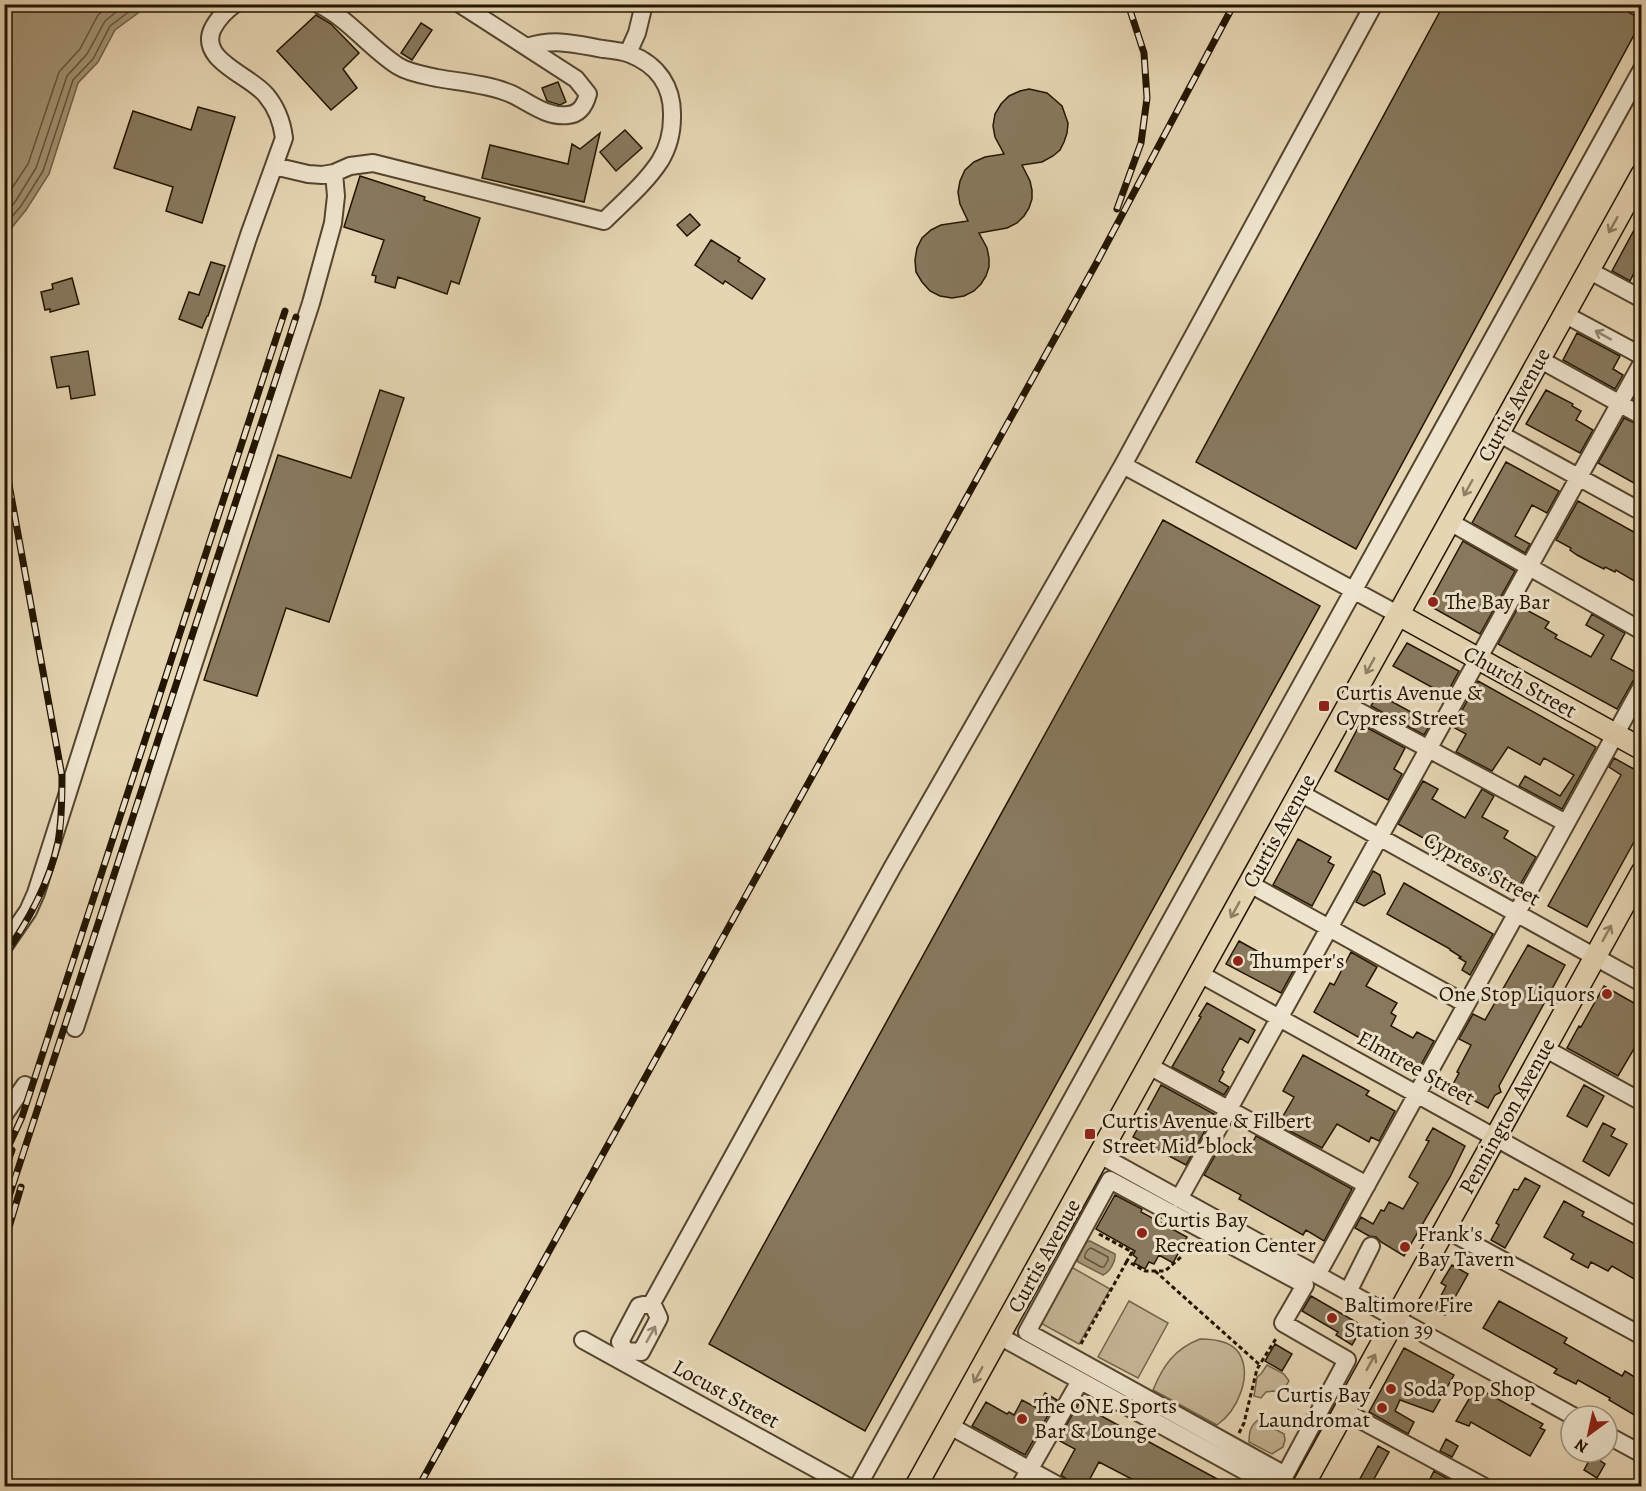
<svg xmlns="http://www.w3.org/2000/svg" width="1646" height="1491" font-family="Alegreya,serif">
<rect width="100%" height="100%" fill="#e6d5b3"/>
<filter id="stains"><feTurbulence type="fractalNoise" baseFrequency=".00333" numOctaves="4"/><feColorMatrix values="0 0 0 0 .2 0 0 0 0 .09 0 0 0 0 .02 0 0 0 .5 -.17"/></filter>
<radialGradient id="worn" r=".72"><stop offset=".6" stop-color="#630" stop-opacity="0"/><stop offset="1" stop-color="#630" stop-opacity=".3"/></radialGradient>
<!-- green -->
<path fill="#c5b495" stroke="#74644b" stroke-width="1.5" d="M1066,1264l44,25 -31,55 -44,-24z
M1129,1301l39,22 -30,55 -40,-21z
M1200,1339c13,0 31,2 39,14 14,23 -2,58 -22,72l-64,-35c10,-24 21,-41 47,-51z
M1267,1365l17,9 5,7 -8,12 -8,-2 -7,1 -5,6 -7,-2 3,-19 4,-3z
M1258,1420l26,14 1,6 -2,7 -11,7 -23,-12c0,-9 1,-16 9,-22z"/>
<!-- water -->
<path fill="#a49476" stroke="#706147" stroke-width="1.5" d="M5,4l144,1 -34,25 -17,32 -20,21 -29,91 -23,36 -21,26z
M1090,1241l25,13c1,7 -5,18 -12,21l-25,-13 -1,-4 8,-16z"/>
<g fill="none" stroke-linecap="round" stroke-linejoin="round">
<!-- shore -->
<path stroke="#64543c" stroke-width="1.5" d="M4,200l24,-36 31,-92 21,-23 18,-34 13,-11
M4,215l11,-13 21,-34 31,-92 20,-22 18,-33 21,-17
M4,226l17,-20 22,-35 30,-91 20,-21 17,-33 29,-22
M1091,1248l17,9v3l-4,7h-3l-16,-9c-1,-3 2,-9 6,-10z"/>
</g>
<!-- building -->
<path fill="#88795e" stroke="#231501" stroke-width="1.5" d="M1444,4h170l27,15v3l-285,527 -160,-87z
M316,15l15,9 28,29 -16,16 14,19 -26,22 -54,-59z
M421,23l11,7 -20,30 -11,-7z
M558,82l8,20 -6,3 -13,-4 -5,-13z
M1029,89l18,4 15,13 6,17 -1,10 -3,9 -4,8 -7,6 -11,6 -20,3 8,16 2,9v9l-3,9 -5,8 -7,7 -10,5 -28,5 8,15 2,10v9l-3,9 -5,8 -7,7 -10,5 -12,2 -12,-2 -10,-5 -8,-9 -6,-10 -1,-12 2,-12 5,-10 9,-8 10,-5 27,-4 -8,-17 -2,-12 2,-11 5,-11 9,-8 11,-5 19,-3 -9,-17 -2,-11 2,-12 6,-10 8,-8 11,-5z
M198,107l37,10 -33,106 -36,-12 7,-24 -59,-19 19,-57 58,19z
M625,130l17,18 -26,23 -16,-19z
M600,133l-16,69 -102,-24 8,-33 78,19 4,-20 8,5z
M360,176l65,21 -1,3 56,18 -21,66 -8,-3 -4,13 -49,-17 -3,11 -20,-6 1,-6 -4,-1 12,-35 -40,-13z
M690,214l10,11 -13,11 -10,-11z
M1641,217v42l-11,22 -18,-10z
M711,240l29,18 -2,3 27,18 -13,20 -27,-18 -2,3 -28,-19z
M211,262l14,4 -17,50h-1l-5,12 -23,-9 10,-27 10,3z
M72,278l7,26 -29,8v-3l-5,1 -4,-18 12,-3 -1,-5z
M1577,333l43,23 -7,13 10,6 -8,14 -52,-29z
M88,351l7,44 -24,4 -2,-13 -12,2 -6,-31z
M1641,386v18l-7,-5z
M380,390l24,8 -75,224 -43,-14 -29,88 -53,-16 74,-225 73,23z
M1546,390l27,14 -1,2 9,5 -5,9 17,10 -13,23 -54,-29z
M1624,418l17,8v61l-43,-24z
M1506,462l53,29 -12,22 -15,-8 -17,31 15,8 -5,9 -53,-30z
M1578,501l63,35v49l-25,-15 -1,2 -10,-5 -1,2 -8,-4 -19,-10 -7,-5 1,-2 -15,-8z
M1163,520l157,86 -455,825 -156,-87z
M1463,541l52,30 -35,63 -52,-29z
M1519,606l30,16 -4,6 12,7 -2,3 36,19 13,-22 -18,-10 6,-11 33,19 -14,26 30,16 -8,6 -16,28 -119,-65z
M1407,643l52,28 -13,24 -53,-29z
M1478,681l118,66 -34,62 -43,-23 6,-10 35,20 14,-21 -30,-17 -4,7 -32,-18 -16,24 -36,-19 10,-18 -13,-7z
M1378,694l53,29 -7,12 -53,-29z
M1360,724l45,24 -11,21 8,5 -14,26 -53,-29z
M1614,758l27,15v56l-54,98 -39,-21 73,-131 -12,-8z
M1423,781l15,8 -6,10 33,19 17,-29 12,7 -12,21 26,14 -4,7 32,19 -19,33 -119,-66z
M1298,839l33,18 -3,5 6,3 -22,41 -39,-21z
M1373,871l7,4 5,19 -21,12 -8,-4z
M1404,883l89,51 -23,41 -8,-5 4,-8 -7,-4 2,-1 -11,-7v-1l-63,-35z
M1239,941l54,30 -12,22 -55,-29z
M1528,945l37,20 -66,121 2,6 -6,3 -7,13 -37,-20 8,-15 -2,-1 14,-27 -12,-6 14,-25 12,6z
M1351,952l26,15 -11,19 31,17 -6,10 5,3 -5,10 22,12 4,-6 17,9 -16,29 -28,-15 -76,-43 16,-29 4,2z
M1604,986l37,21v44l-6,-4 -17,29 -51,-28 12,-22 2,1z
M1207,1003l48,27 -7,13 -8,-5 -18,32 2,2 -5,9 10,6 -5,8 -52,-28 29,-50 -2,-1z
M1303,1055l66,36 -3,4 29,16 -16,30 -8,-4 -2,5 -32,-18 -15,24 -44,-23 16,-28 -11,-6z
M1161,1085l53,29 -28,51 -53,-28z
M1584,1085l20,11 -17,31 -20,-11z
M1603,1123l12,6 -4,7 16,8 -18,32 -26,-15z
M1433,1128l32,18 -15,31 -46,79 -23,-14 -5,-5 -7,-1 -14,-8 6,-11 12,7 8,-14 3,1 5,-9 14,7 15,-26 -9,-6 20,-36 -3,-1z
M1256,1136l96,53 -28,52 -18,-11 -3,5 -64,-36 2,-4 -37,-20 19,-33 16,9 2,-4 7,4z
M1525,1178l15,8 -35,62 -14,-8 8,-15 -3,-2 18,-34 4,1z
M1115,1195l27,14 -1,3 46,25 -14,26 -14,-8 -5,9 -5,-2 -4,7 -11,-6 3,-5 -4,-3 2,-4 -39,-22z
M1564,1201l20,11 -2,4 59,31v36l-29,-17 -4,5 -17,-9 -3,6 -17,-9 3,-5 -30,-17z
M1452,1265l16,9 -23,41 -11,-6 12,-23 -5,-3z
M1311,1296l52,30 -11,19 -16,-10 2,-3 -36,-21z
M1499,1301l68,37 -3,5 58,33 3,-5 16,10v38l-32,-19 1,-2 -32,-18 -2,4 -22,-11 3,-4 -74,-41z
M1275,1344l17,10 -10,17 -17,-10z
M1404,1348l50,27 -21,37 -33,-12 -5,11 19,11 -6,12 -39,-22z
M1476,1387l67,37 -3,4 5,2 -15,26 -59,-34 -2,4 -13,-5z
M1045,1393l12,7 -32,55 -53,-29 14,-24 21,12 2,-2 5,3 8,-15 15,8z
M1079,1403l15,9 136,74h-85l-46,-24 -13,24h-11l-6,-3 -1,-3 -7,-5 14,-26 -17,-9z
M1446,1439l12,7 -6,11 -12,-6z
M1378,1446l11,6 -19,34h-14z
M1595,1457l10,7 -8,14 -13,-8 6,-11 3,2z
M1434,1471l16,9 -3,6h-8l-10,-5z"/>
<g fill="none" stroke-linecap="round" stroke-linejoin="round">
<!-- minor casing -->
<g stroke="#54452e" stroke-width="20">
<path id="minor" d="M318,4c30,14 53,45 80,62 11,7 26,9 39,12 23,4 50,6 72,15 19,8 37,25 59,22 12,-1 17,-10 20,-21l-12,-15 -116,-75
M628,53l9,-20 7,-29
M274,166l34,8 14,1 12,-2 16,-7 23,-3 231,58c19,-19 41,-37 56,-60 8,-13 12,-29 12,-44 1,-30 -14,-52 -42,-63 -8,-3 -18,-4 -27,-5 -28,-5 -48,-11 -76,-2
M1588,270l54,29
M1564,314l78,42
M1539,359l103,57
M1498,433l144,79
M1123,465l276,150
M1450,522l192,109
M1349,706l217,117
M1300,793l342,190
M1250,884l216,120
M4,946l24,-35 8,-18 85,-267 128,-391 35,-97c-2,-16 -7,-30 -18,-43 -16,-20 -69,-35 -53,-67 5,-9 13,-18 22,-24
M1200,974l442,245
M75,1028l236,-725 22,-80 3,-27 -2,-23
M1544,1048l98,54
M1149,1066l218,119
M4,1115l21,-30
M1100,1155l473,261
M1110,1180l195,105 -22,38 64,37 -62,115 -258,-143z
M1179,1199l463,-836
M1445,1229l197,107
M1317,1275l325,-589
M1348,1292l23,-46
M999,1336l273,150
M583,1340l264,146
M626,1351l-6,-9 19,-36 13,-3 240,-435 231,-403 251,-461
M626,1351l15,1 18,-34 -7,-15
M1344,1411l139,75
M950,1426l109,60
M1607,1435l35,19
M858,1486l784,-1417
M1020,1486l60,-105"/>
</g>
<!-- major casing -->
<g stroke="#231501" stroke-width="24">
<path id="major" d="M1399,615l243,134
M916,1486l726,-1312
M1303,1486l339,-614"/>
</g>
<!-- path -->
<path stroke="#231501" stroke-width="3" stroke-dasharray="4.5 3" stroke-linecap="butt" d="M1099,1234l33,18 -5,9 18,10h20l16,-14
M1155,1271l105,94
M1081,1344l46,-83
M1239,1433l5,-10 13,-54 20,-32"/>
<!-- minor -->
<use href="#minor" stroke="#efe4ce" stroke-width="16"/>
<!-- major -->
<use href="#major" stroke="#e6d5b3" stroke-width="21"/>
<!-- rail casing -->
<g stroke="#231501" stroke-width="7">
<path id="rail" d="M1117,209l24,-66 6,-45 -3,-45 -16,-49
M4,457l58,319c0,22 0,44 -4,66 -9,42 -30,79 -54,114
M4,1156l18,-39 263,-806
M4,1172l8,-22
M4,1212l292,-895
M4,1244l17,-57
M419,1486l678,-1224 137,-258"/>
</g>
<!-- rail -->
<use href="#rail" stroke="#efe4ce" stroke-width="4.5" stroke-dasharray="14" stroke-linecap="butt"/>
</g>
<!-- one-way arrows -->
<defs><path id="oneway-shaft" d="M-6 0H5M1.5-3L5.5 0L1.5 3" fill="none" stroke-width="1.6" stroke-linecap="round" stroke-linejoin="round" transform="scale(1.5)"/></defs>
<g stroke="#8e7f63">
<use href="#oneway-shaft" transform="translate(1613 225) rotate(119)"/>
<use href="#oneway-shaft" transform="translate(1468 488) rotate(119)"/>
<use href="#oneway-shaft" transform="translate(1370 666) rotate(119)"/>
<use href="#oneway-shaft" transform="translate(1235 910) rotate(119)"/>
<use href="#oneway-shaft" transform="translate(1607 933) rotate(-61)"/>
<use href="#oneway-shaft" transform="translate(1371 1362) rotate(-61)"/>
<use href="#oneway-shaft" transform="translate(978 1375) rotate(119)"/>
</g>
<g stroke="#938772">
<use href="#oneway-shaft" transform="translate(1603 335) rotate(-151)"/>
<use href="#oneway-shaft" transform="translate(651 1334) rotate(-61)"/>
</g>
<!-- markers -->
<g fill="#8f2418" stroke="#efe4ce" stroke-width="2">
<circle cx="1433" cy="602" r="6"/>
<rect x="1318" y="700" width="12" height="12" rx="3"/>
<circle cx="1238" cy="961" r="6"/>
<circle cx="1607" cy="994" r="6"/>
<rect x="1084" y="1128" width="12" height="12" rx="3"/>
<circle cx="1142" cy="1233" r="6"/>
<circle cx="1405" cy="1247" r="6"/>
<circle cx="1332" cy="1318" r="6"/>
<circle cx="1391" cy="1389" r="6"/>
<circle cx="1382" cy="1408" r="6"/>
<circle cx="1022" cy="1419" r="6"/>
</g>
<g text-anchor="middle" dominant-baseline="central" stroke-width="6" stroke-linejoin="round" paint-order="stroke">
<!-- street labels -->
<g font-size="22" fill="#231501" stroke="#efe4ce">
<text transform="translate(1514 405) rotate(-61)">Curtis Avenue</text>
<text transform="translate(1520 682) rotate(29)">Church Street</text>
<text transform="translate(1279 831) rotate(-61)">Curtis Avenue</text>
<text transform="translate(1482 869) rotate(29)">Cypress Street</text>
<text transform="translate(1416 1068) rotate(29)">Elmtree Street</text>
<text transform="translate(1507 1116) rotate(-61)">Pennington Avenue</text>
<text transform="translate(1044 1256) rotate(-61)">Curtis Avenue</text>
<text transform="translate(726 1394) rotate(29)">Locust Street</text>
</g>
<!-- poi labels -->
<g font-size="22" fill="#231501" stroke="#efe4ce" text-anchor="start">
<text x="1445" y="602">The Bay Bar</text>
<text x="1336" y="693">Curtis Avenue &amp;<tspan x="1336" dy="25">Cypress Street</tspan></text>
<text x="1250" y="961">Thumper's</text>
<text x="1595" y="994" text-anchor="end">One Stop Liquors</text>
<text x="1102" y="1121">Curtis Avenue &amp; Filbert<tspan x="1102" dy="25">Street Mid-block</tspan></text>
<text x="1154" y="1220">Curtis Bay<tspan x="1154" dy="25">Recreation Center</tspan></text>
<text x="1417" y="1234">Frank's<tspan x="1417" dy="25">Bay Tavern</tspan></text>
<text x="1344" y="1305">Baltimore Fire<tspan x="1344" dy="25">Station 39</tspan></text>
<text x="1403" y="1389">Soda Pop Shop</text>
<text x="1370" y="1395" text-anchor="end">Curtis Bay<tspan x="1370" dy="25">Laundromat</tspan></text>
<text x="1034" y="1406">The ONE Sports<tspan x="1034" dy="25">Bar &amp; Lounge</tspan></text>
</g>
</g>
<!-- margin -->
<rect width="1646" height="1491" fill="none" stroke="#e6d5b3" stroke-width="24"/>
<rect x="6" y="6" width="1634" height="1479" fill="none" stroke="#231501" stroke-width="3"/>
<rect x="12" y="12" width="1622" height="1467" fill="none" stroke="#231501" stroke-width="1.5"/>
<!-- north arrow -->
<g transform="translate(1589 1434) rotate(213)"><circle r="28" fill="#efe4ce" stroke="#9d917c" stroke-width="1.5"/>
<path d="M0-4.5L10 22L0 15L-10 22Z" fill="#8f2418"/>
<text y="-9" font-size="16" font-weight="bold" text-anchor="middle" fill="#231501">N</text>
</g>
<rect width="100%" height="100%" filter="url(#stains)"/>
<rect width="100%" height="100%" fill="url(#worn)"/>
</svg>
